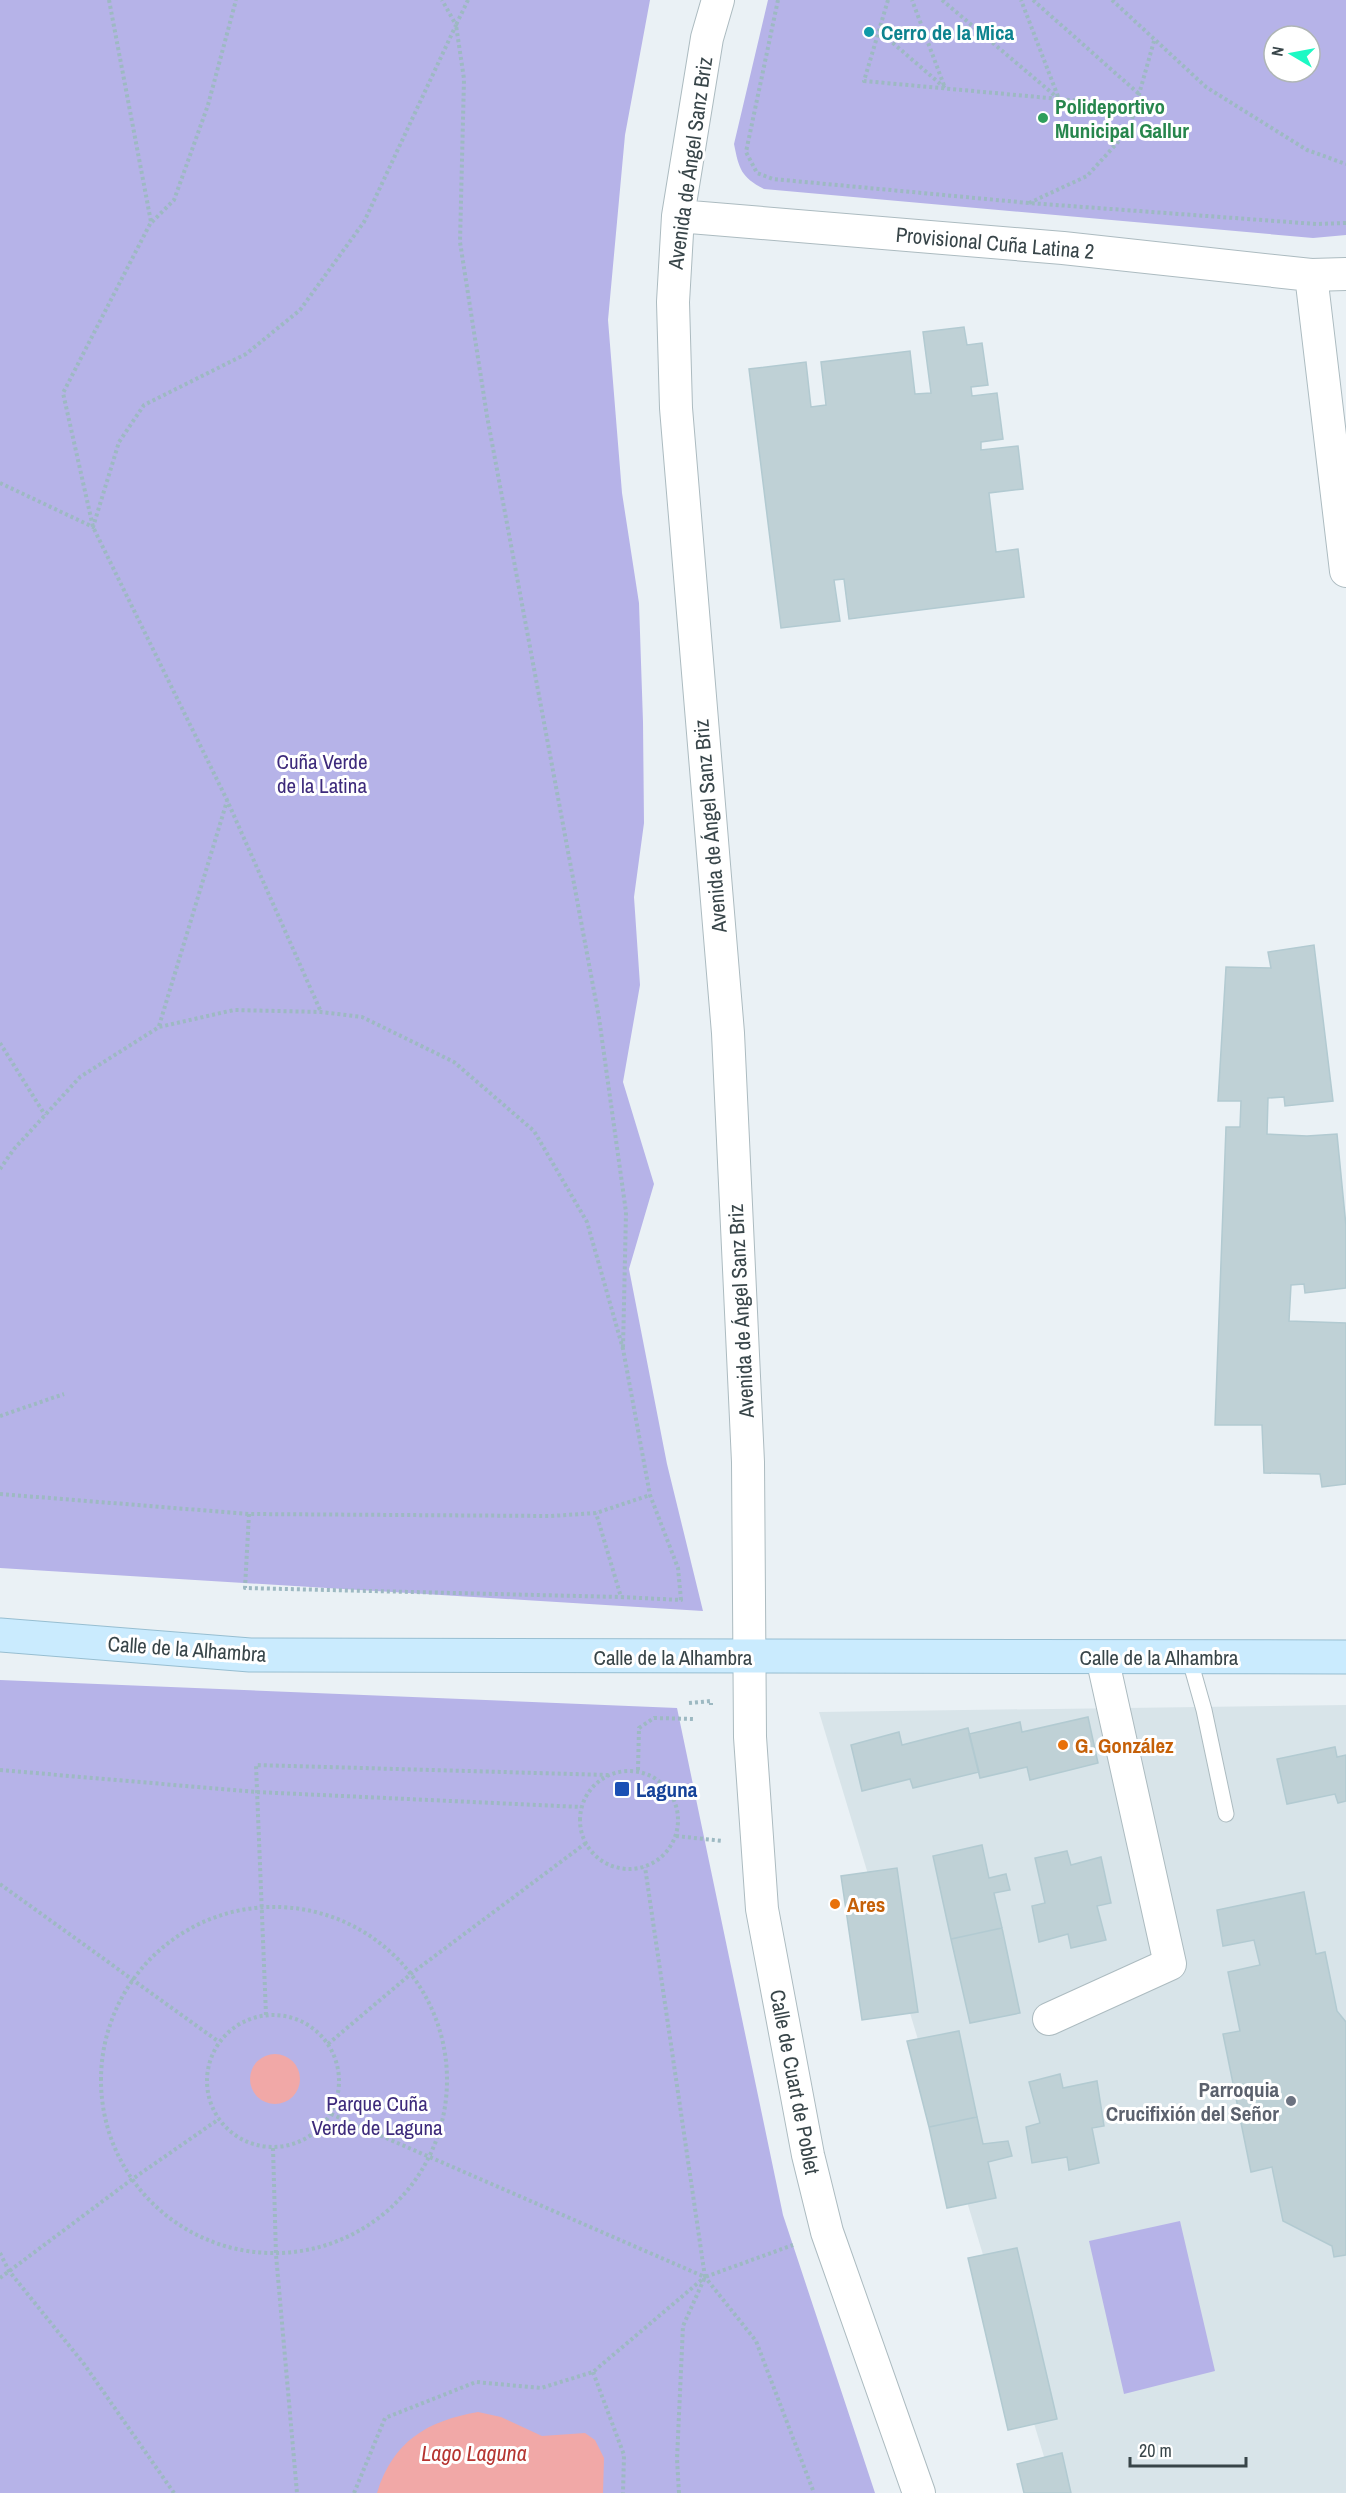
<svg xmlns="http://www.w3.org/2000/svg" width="1346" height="2493" font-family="'Archivo Narrow',sans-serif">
<rect width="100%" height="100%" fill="#eaf1f5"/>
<!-- residential -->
<path fill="#d8e4e9" d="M1346,1705v788h-291l-236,-781z"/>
<!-- green -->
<path fill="#b6b3e8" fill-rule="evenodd" d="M0,0h650l-25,135 -17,185 14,173 17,110 4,119 1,101 -10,74 6,88 -17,97 31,102 -25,85 38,195 36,147 -703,-43z
M768,0h578v235l-33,3 -549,-49c-23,-12 -25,-20 -30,-45zM1274,36h36v36h-36z
M0,1680l677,28 106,507 92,278h-875z
M1180,2221l35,150 -91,23 -35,-153z"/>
<!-- water -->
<path fill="#f1a8a7" d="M250 2079a25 25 0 1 1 50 0a25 25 0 1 1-50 0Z
M478,2412l23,5 41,19 43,-3 10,7 9,18 -1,35h-226c16,-52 50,-72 101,-81z"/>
<!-- building -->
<path fill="#bfd1d6" stroke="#b2cad1" stroke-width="1.5" d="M964,327l3,18 15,-2 6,42 -17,2 1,9 25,-3 6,46 -22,3v8l37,-4 5,43 -34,4 7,59 22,-3 6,48 -175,22 -5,-40 -10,1 6,41 -59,7 -32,-259 57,-7 5,45 15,-2 -5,-43 89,-11 5,43 16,-1 -8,-61z
M1314,945l19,156 -48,5 -1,-9 -16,1 -1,36 40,2 30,-2 9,92v62l-41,5 -1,-9 -13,1 -2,36 57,2v161l-24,3 -2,-13 -56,-1 -2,-48h-47l11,-298h14l1,-26h-23l8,-134 45,1 -3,-16z
M1088,1717l10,46 -68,17 -3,-13 -47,11 -11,-44 51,-12 2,10z
M968,1728l11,44 -66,16 -3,-9 -48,12 -11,-46 48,-13 3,13z
M1335,1747l2,10 9,-2v46l-8,2 -3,-9 -48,10 -10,-45z
M982,1845l7,33 17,-4 4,16 -16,3 8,35 -51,11 -18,-83z
M1067,1851l4,14 30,-8 10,46 -14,3 9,34 -35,8 -3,-14 -29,8 -7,-36 13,-3 -10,-45z
M897,1868l21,144 -56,8 -21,-144z
M1304,1892l12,62 9,-2 12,59 9,11v233l-12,2 -2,-11 -49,-25 -11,-54 -21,5 -28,-138 17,-3 -12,-59 32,-7 -6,-25 -31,6 -6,-36z
M1002,1928l18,85 -50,10 -19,-84z
M959,2031l18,86 -48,10 -22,-86z
M1060,2074l3,14 34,-7 7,45 -12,2 7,35 -30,7 -2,-13 -35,6 -6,-36 14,-4 -11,-41z
M977,2117l6,27 25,-3 4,15 -24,6 8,36 -49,10 -18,-81z
M1017,2248l40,171 -49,11 -40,-172z
M1062,2453l9,40h-47l-7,-29z"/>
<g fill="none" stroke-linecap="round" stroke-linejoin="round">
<!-- lane casing -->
<g stroke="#acbbc0" stroke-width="17">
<path id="lane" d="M1189,1657l15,53 22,104"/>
</g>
<!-- street casing -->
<g stroke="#acbbc0" stroke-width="34">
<path id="street" d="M718,0l-11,38 -29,178 -5,86 3,106 52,625 20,429 2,275 12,172 46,246 19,77 92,261
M678,216l385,32 248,27
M1346,274l-35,1 35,296
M1049,2019l121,-55 -68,-307"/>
</g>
<!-- secondary casing -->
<g stroke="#97bed1" stroke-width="35">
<path id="secondary" d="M0,1635l250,20 1096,2"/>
</g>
<!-- path -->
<path stroke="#9db9c2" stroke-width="4" stroke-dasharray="3 3" stroke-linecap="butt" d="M109,0l42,222 -88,171 30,134 134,273 94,212
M468,0l-12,25 8,54 -4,163 27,174 112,602 27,194 -3,137
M778,0l-32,152 11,21 16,6 256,24 287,21 30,-1
M888,0l-24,81 272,25
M942,0l117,99 -38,-99
M1033,0l106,94
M1112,0l94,87 101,63 39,14
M879,31l66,57 -33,-88
M1029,203l58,-27 42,-46 25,-89
M152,222l22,-22 34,-95 28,-105
M0,483l93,44 26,-85 25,-37 102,-51 54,-44 64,-88 92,-197 -14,-25
M159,1026l68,-225
M0,1043l45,72
M0,1169l14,-20 66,-72 79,-50 75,-17 87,2 41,5 92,45 80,69 53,91 36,127 27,146 28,73 3,32 -60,-3 -25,-84
M0,1416l64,-22
M0,1494l249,20 302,2 45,-3 54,-18
M249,1514l-4,74 376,9
M689,1703l22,-2v4
M0,1770l256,22 325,15
M638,1770l1,-42 15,-10 41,1
M580 1820a49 49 0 1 1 98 0a49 49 0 1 1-98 0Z
M676,1836l47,5
M0,1884l219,158
M101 2080a173 173 0 1 1 346 0a173 173 0 1 1-346 0Z
M266,2015l-10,-250 352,10
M207 2081a66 66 0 1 1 132 0a66 66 0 1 1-132 0Z
M328,2044l84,-71 174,-130
M331,2114l374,163 -60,-410
M273,2148l3,107 21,238
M0,2253l9,18 75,93 90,129
M0,2278l131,-98 88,-61
M593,2372l31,83 -1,38
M354,2493l31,-75 91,-36 65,6 52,-16 112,-95 51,64 58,152
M679,2493l-2,-34 6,-133 22,-49 88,-32"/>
<!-- lane -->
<use href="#lane" stroke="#fff" stroke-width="15"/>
<!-- street -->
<use href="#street" stroke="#fff" stroke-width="32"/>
<!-- secondary -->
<use href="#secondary" stroke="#caebfe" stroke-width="33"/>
</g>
<!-- markers -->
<circle fill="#0f9aa8" stroke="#fff" stroke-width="2" cx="869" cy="32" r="6"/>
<circle fill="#2e9e5b" stroke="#fff" stroke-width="2" cx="1043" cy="118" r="6"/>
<g fill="#e8710a" stroke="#fff" stroke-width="2">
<circle cx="1063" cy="1745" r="6"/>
<circle cx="835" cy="1904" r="6"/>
</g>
<rect fill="#1a4fb4" stroke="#fff" stroke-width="2" x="614" y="1781" width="16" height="16" rx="3"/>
<circle fill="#6b7280" stroke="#fff" stroke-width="2" cx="1291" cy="2101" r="6"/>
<g text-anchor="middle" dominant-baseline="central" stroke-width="6" stroke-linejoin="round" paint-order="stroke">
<!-- culture labels -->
<g font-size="21" font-weight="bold" fill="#0d838f" stroke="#fff" text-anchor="start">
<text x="881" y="32">Cerro de la Mica</text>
</g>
<!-- leisure labels -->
<g font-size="21" font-weight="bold" fill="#27864d" stroke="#fff" text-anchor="start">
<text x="1055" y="106">Polideportivo<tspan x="1055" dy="24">Municipal Gallur</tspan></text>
</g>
<!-- street labels -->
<g font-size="21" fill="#384549" stroke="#fff">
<text transform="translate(690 163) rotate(-82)">Avenida de Ángel Sanz Briz</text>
<text transform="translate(995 243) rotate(5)">Provisional Cuña Latina 2</text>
<text transform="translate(710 826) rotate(-95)">Avenida de Ángel Sanz Briz</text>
<text transform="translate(741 1311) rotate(-93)">Avenida de Ángel Sanz Briz</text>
<text transform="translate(187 1649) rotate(4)">Calle de la Alhambra</text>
<text x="673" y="1657">Calle de la Alhambra</text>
<text x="1159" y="1657">Calle de la Alhambra</text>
<text transform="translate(795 2082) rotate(79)">Calle de Cuart de Poblet</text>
</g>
<!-- park labels -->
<g font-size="21" fill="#3d2a7b" stroke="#fff">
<text x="322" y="761">Cuña Verde<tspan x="322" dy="24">de la Latina</tspan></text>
<text x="377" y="2103">Parque Cuña<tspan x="377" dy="24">Verde de Laguna</tspan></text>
</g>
<!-- food labels -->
<g font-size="21" font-weight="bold" fill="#c56008" stroke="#fff" text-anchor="start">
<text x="1075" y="1745">G. González</text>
<text x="847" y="1904">Ares</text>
</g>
<!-- transit labels -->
<g font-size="21" font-weight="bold" fill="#164399" stroke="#fff" text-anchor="start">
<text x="636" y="1789">Laguna</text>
</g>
<!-- worship labels -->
<g font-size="21" font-weight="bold" fill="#5b616d" stroke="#fff" text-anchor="end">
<text x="1279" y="2089">Parroquia<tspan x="1279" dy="24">Crucifixión del Señor</tspan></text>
</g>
<!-- water labels -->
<g font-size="22" font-style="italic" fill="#b53430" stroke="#fff">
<text x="474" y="2453">Lago Laguna</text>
</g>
</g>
<!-- north arrow -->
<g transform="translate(1292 54) rotate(280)"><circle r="28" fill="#ffffff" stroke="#afb5b6" stroke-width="1.5"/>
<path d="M0-4.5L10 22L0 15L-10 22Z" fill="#1cf9c4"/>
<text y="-9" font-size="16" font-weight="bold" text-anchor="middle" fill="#384549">N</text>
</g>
<!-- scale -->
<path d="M1130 2457v9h116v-9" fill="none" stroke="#384549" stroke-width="3"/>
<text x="1139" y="2457" font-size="18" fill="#384549" stroke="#ffffff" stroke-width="4.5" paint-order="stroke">20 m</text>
</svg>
